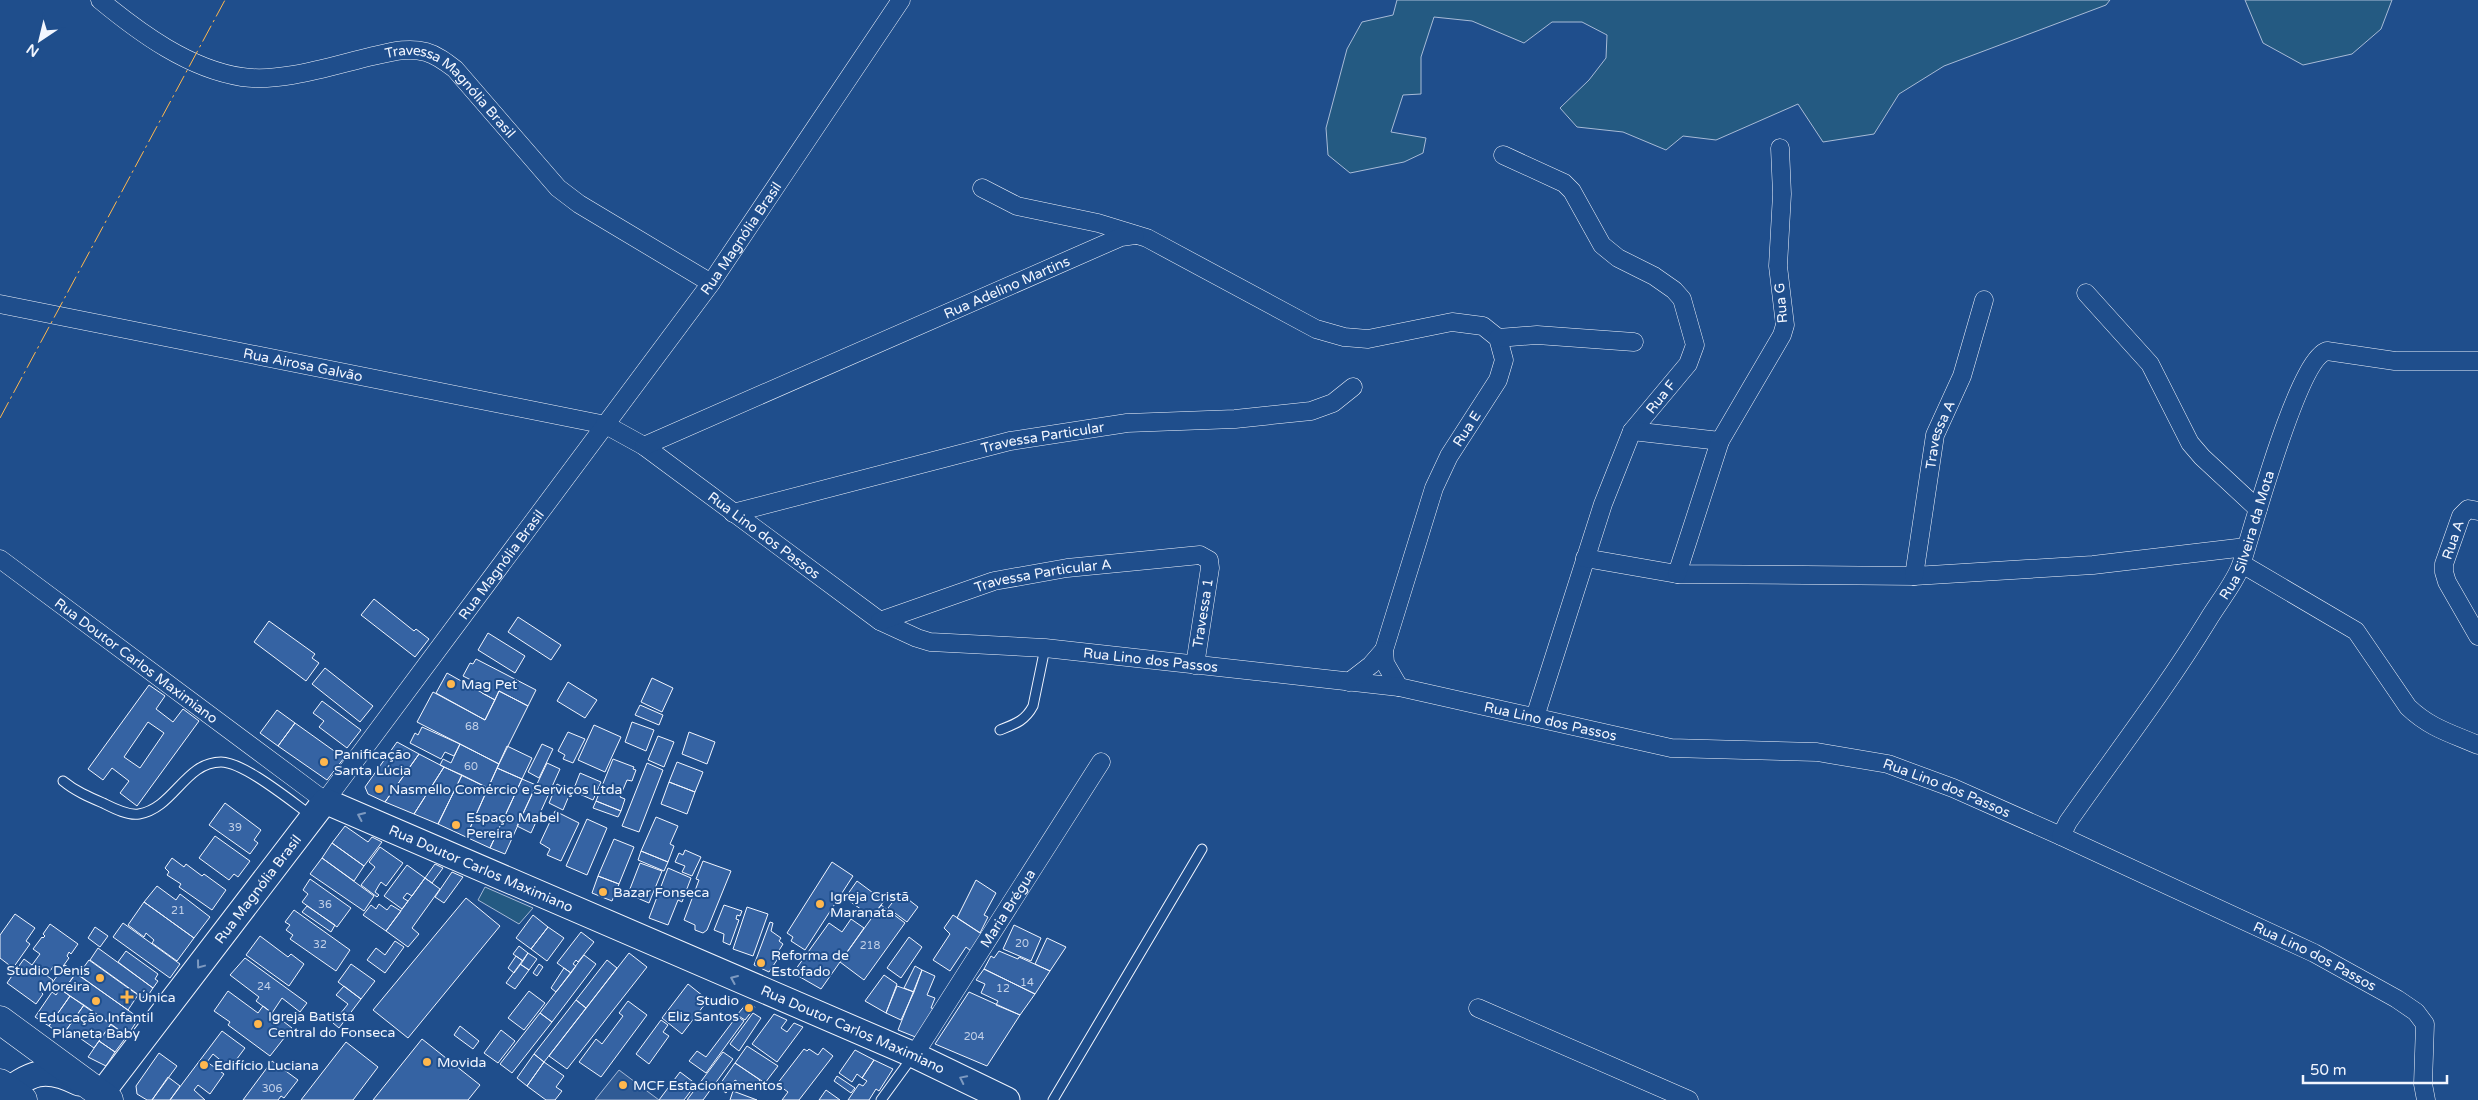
<svg xmlns="http://www.w3.org/2000/svg" width="2478" height="1100" font-family="'Varela Round',sans-serif">
<rect width="100%" height="100%" fill="#1f4e8c"/>
<!-- green -->
<path fill="#245a82" stroke="#a8bbd7" d="M1397,0h713l-4,5 -162,61 -45,28 -25,40 -51,8 -25,-38 -82,36 -33,-4 -17,14 -43,-18 -46,-5 -17,-19 29,-28 17,-22 1,-23 -25,-13h-30l-28,21 -52,-22 -38,-4 -13,40v37l-18,1 -12,37 35,6 -3,15 -19,9 -54,11 -22,-18 -2,-27 21,-79 15,-27 31,-7z
M2245,0h147l-11,29 -29,25 -49,11 -40,-22z
M485,887l48,21 -14,16 -41,-24z"/>
<!-- parking -->
<path fill="#305b95" stroke="#a8bbd7" d="M619,1070l40,30h-64z"/>
<!-- building -->
<path fill="#3563a3" stroke="#f2f6ff" fill-rule="evenodd" d="M374,599l40,32 2,-2 13,10 -14,18 -54,-42z
M518,617l43,28 -10,15 -43,-28z
M269,621l46,33 -3,4 7,5 -13,18 -52,-39z
M488,633l37,23 -10,17 -37,-23z
M476,659l60,31 -8,16 -29,-15 -4,9 -13,-7 3,-6 -22,-11 7,-13 3,1z
M325,668l48,38 -13,16 -48,-38z
M447,673l48,27 -10,20 -49,-27z
M652,678l21,10 -11,24 -21,-10z
M568,682l29,18 -12,18 -28,-17z
M149,685l16,11 -9,13 17,13 10,-13 16,12 -62,85 -17,-13 9,-12 -17,-13 -9,12 -15,-11zM148,722l16,11 -24,35 -16,-11z
M499,691l29,15 -29,58 -82,-42 16,-30 52,28z
M322,701l39,29 -14,18 -28,-21 5,-6 -11,-8z
M640,705l23,10 -4,10 -24,-10z
M277,710l18,13 -17,23 -18,-13z
M632,722l22,8 -8,21 -21,-9z
M295,723l49,35 -17,22 -49,-34z
M594,725l27,12 -16,35 -27,-12z
M422,727l38,17 -6,12 -9,-4 -4,7 -31,-16 5,-10 3,2z
M568,732l17,7 -12,24 -10,-4 2,-4 -7,-4z
M689,732l26,10 -8,22 -25,-10z
M658,736l16,6 -10,25 -16,-7z
M397,742l22,12 -34,48 -17,-8 -3,-7z
M460,744l39,20 -11,24 -48,-23 3,-6 8,4z
M542,744l11,5 -14,29 -11,-6z
M507,746l25,12 -10,21 -25,-11z
M419,754l25,13 -30,47 -29,-12z
M613,759l21,8 -1,2 3,1 -4,11 -5,-1 -7,17 5,2 -4,12 -25,-10z
M677,762l26,10 -8,20 -26,-10z
M547,763l13,6 -29,64 -14,-7z
M647,763l16,7 -24,62 -17,-6z
M444,767l18,8 -24,49 -24,-10z
M497,768l25,11 -32,69 -24,-11z
M580,773l21,9 -8,18 -20,-9z
M462,775l26,13 -22,49 -28,-13z
M522,779l14,6 -31,69 -15,-6z
M669,782l26,10 -8,22 -26,-10z
M557,784l14,7 -8,19 -14,-7z
M596,801l25,10 -3,6 -25,-9z
M225,803l36,27 -7,10 4,3 -8,11 -41,-29z
M555,811l24,12 -18,38 -14,-6 3,-6 -10,-6z
M656,817l22,9 -8,18 4,2 -6,16 -27,-11z
M587,819l20,9 -20,47 -21,-9z
M345,826l23,16 4,-5 10,5 -18,24 -32,-23z
M215,836l35,25 -12,16 -4,-3 -5,6 -30,-22z
M614,839l20,8 -15,37 -21,-8z
M332,843l32,23 -10,15 -32,-23z
M380,847l23,16 -17,23 -5,-4 -2,3 -4,7 4,3 -2,2 -16,-12 14,-18 -6,-5z
M685,850l16,7 -9,19 -10,-4 3,-6 -10,-4 4,-9 4,2z
M641,851l27,11 -4,9 -26,-11z
M172,858l12,9 2,-3 16,12 2,-2 22,16 -14,20 -33,-23 2,-3 -14,-9 2,-3 -4,-4z
M322,858l52,38 -10,15 -54,-37z
M703,861l28,10 -24,59 -4,3 -8,-3v-5l-11,-5 15,-40 -3,-1z
M832,862l21,14 -48,74 -14,-9 2,-4 -6,-4z
M640,863l22,8 -13,32 -21,-9z
M435,864l8,4 -11,15 -7,-5z
M407,865l18,13 -13,18 -5,-3 -4,5 5,3 -6,8 -18,-13z
M668,868l23,10 -9,24 -4,-2 -10,25 -19,-7z
M452,872l11,5 -19,26 -9,-6z
M598,876l21,8 -7,17 -20,-8z
M425,878l15,11 -28,39 7,6 -11,13 -22,-16z
M310,879l41,29 -14,19 -35,-25 6,-8 -5,-4z
M976,880l20,13 -12,22 4,2 -8,16 -23,-15z
M857,881l27,20 -12,16 -27,-19z
M157,886l19,14 4,-6 30,23 -16,21 -50,-36z
M900,893l18,14 -11,15 -19,-14z
M466,898l34,28 -92,112 -35,-28z
M144,902l50,36 -17,23 -25,-18 2,-3 -8,-7 -2,4 -16,-12z
M379,904l8,6 4,-5 10,6 -15,20 -23,-16 8,-10 5,4z
M724,905l18,6 -2,5 -3,-1 -1,4 3,1 -9,25 -7,-3 1,-8 -10,-4z
M881,905l24,18 -41,57 -24,-18z
M307,906l28,19 -4,7 -29,-20z
M747,907l21,7 -15,42 -20,-7z
M294,910l56,40 -14,21 -46,-32 3,-4 -7,-5 4,-5 -5,-3z
M15,914l20,14 -9,13 4,3 -17,24 -13,-10v-23z
M533,915l15,12 -17,22 -15,-11z
M953,915l29,19 -11,17 -5,-4 -16,24 -17,-11 17,-26 -6,-6z
M851,919l13,9 -43,61 -28,-16 36,-50 13,9z
M770,922l3,1 -2,8 10,7 -2,3 4,3 -5,8 3,2 -12,18 -15,-7z
M123,923l57,41 -10,14 -57,-41z
M50,924l28,20 -7,10 -2,-2 -2,4 2,2 -8,11 -7,-4 -7,11 6,4 -8,11 -2,-2 -2,3 2,2 -7,10 -29,-21 7,-10 2,1 2,-2 -2,-2 8,-11 8,6 8,-11 -7,-5 9,-12 1,1 2,-2 -2,-2z
M1014,925l27,13 -10,23 -28,-12z
M95,927l13,9 -8,11 -12,-9z
M548,927l16,11 -17,23 -16,-12z
M581,932l13,10 -16,20 -2,-2 -3,4 3,2 -5,7 -14,-10z
M260,936l28,21 3,-3 13,10 -15,22 -43,-31z
M909,937l13,10 -21,31 -14,-10z
M1047,938l19,9 -16,24 -15,-7z
M395,941l9,6 -19,26 -18,-13 9,-12 9,7z
M519,946l9,7 -5,8 -10,-7z
M98,948l55,40 -6,9 -2,-2 -2,3 -53,-38z
M126,951l32,23 -3,5 3,2 -5,7 -35,-26z
M999,951l19,8 1,-2 31,14 -15,23 -51,-25 7,-13 3,2z
M528,953l9,6 -8,11 -9,-6z
M629,953l18,14 -80,102 -18,-13z
M584,955l12,9 -44,58 -12,-9z
M516,956l7,5 -9,12 -6,-5z
M245,958l62,45 -7,9 -18,-14 -10,15 -16,-12 3,-4 -29,-22z
M89,960l49,35 -10,15 -50,-35z
M607,960l10,8 -31,40 -10,-8z
M351,964l24,17 -14,18 -23,-17z
M520,964l9,6 -14,19 -9,-6z
M539,964l4,3 -6,9 -4,-3z
M65,965l11,8 -13,18 -11,-8z
M915,966l7,4 -8,22 -10,-4z
M564,968l7,5 -15,19 -5,-4z
M984,969l51,25 -15,21 -24,-10 2,-4 -17,-8 4,-9 -9,-4z
M922,970l13,6 -8,19 8,3 -4,10 5,1 -18,29 -20,-8z
M76,973l63,45 -12,18 -64,-45z
M884,975l13,9 -11,29 -21,-12z
M688,984l20,16 -26,34 -20,-16z
M344,986l17,13 -22,29 -6,-5 15,-19 -12,-9z
M897,986l17,6 -13,28 -15,-7z
M60,989l10,7 -21,30 -14,-9 17,-25 4,3z
M228,991l30,22 5,-7 29,22 -22,28 -42,-31 2,-3 -16,-11z
M529,991l16,12 -21,27 -16,-12z
M969,992l51,23 -33,51 -52,-22z
M70,996l14,9 -22,31 -13,-10z
M576,1000l10,8 -42,54 -10,-8z
M628,1001l19,14 -46,62 -22,-15 17,-23 6,5 21,-28 -4,-3z
M747,1003l8,4 -10,13 -8,-5z
M84,1005l27,19 -17,24 -27,-19z
M540,1013l12,9 -40,51 -12,-9z
M753,1013l8,5 -22,33 -9,-7z
M774,1014l13,6 -6,8 6,4 7,-9 9,4 -26,35 -25,-18z
M737,1016l7,5 -38,52 -17,-12 8,-10 9,6z
M661,1020l7,5 -5,7 6,4 -20,28 -13,-10z
M111,1024l16,12 -12,16 -16,-11z
M460,1026l19,15 -6,8 -19,-14z
M501,1030l14,11 -17,22 -14,-10z
M222,1031l23,17 -15,20 -17,-14 -6,8 17,12 -14,20 -12,-9 -4,5 11,10h-35z
M422,1039l58,46 -12,15h-95z
M99,1041l16,11 -9,14 -18,-9z
M346,1042l32,25 -25,33h-52z
M747,1046l31,20 -13,17 -30,-20z
M823,1048l10,8 -34,44h-17l6,-8 -11,-8 27,-35 3,2 2,-2 9,6z
M855,1050l19,10 -12,18 -5,-4 -5,8 -13,-9z
M723,1052l10,7 -16,22 -14,19h-16z
M159,1053l18,13 -25,34h-5l-10,-6 -1,-8z
M534,1054l10,8 -17,24 -10,-8z
M874,1060l19,9 -14,22 -3,-2 -7,11h-21l11,-16 4,2 4,-5 -5,-3z
M272,1061l26,19 -14,18 -3,-2 -3,4h-35z
M544,1062l20,14 -8,11 6,4 -7,9h-9l-19,-14z
M735,1063l25,17 -8,11 -17,-11 -9,13 -8,-6z
M680,1072l16,12 -12,16h-25z
M837,1076l18,12 -4,5 -17,-12z
M168,1077l12,9 -10,14h-18z
M826,1090l14,10h-21z
M733,1091l24,9h-27z"/>
<g fill="none" stroke-linecap="round" stroke-linejoin="round">
<!-- lane casing -->
<g stroke="#f2f6ff" stroke-width="11">
<path id="lane" d="M1000,730c15,-6 25,-9 33,-24l12,-58
M63,781c12,10 26,16 40,22 10,5 25,13 36,11 35,-6 46,-52 82,-52 23,0 71,40 91,54
M881,1100l32,-44
M1053,1100l149,-251"/>
</g>
<!-- street casing -->
<g stroke="#f2f6ff" stroke-width="19">
<g id="street">
<path id="s1" d="M100,0c40,33 89,69 142,77 40,6 92,-12 131,-21 18,-4 35,-9 53,-4 11,3 20,10 29,17l103,119 21,16 132,79"/>
<path d="M1503,155l61,28 8,8 30,54 16,13 36,18 20,14 8,9 13,46 -7,19 -56,67 -29,73 -68,213"/>
<path d="M982,188l35,18 81,17 49,15 169,91 28,8 24,2 84,-17 31,4 15,12 6,22 -6,20 -49,76 -15,32 -50,162 1,13 14,24"/>
<path d="M2086,293l64,71 40,79 12,14 56,52"/>
<path id="s2" d="M0,304l606,121 38,21 236,175 37,17 13,4 115,6 354,39 272,61 146,4 71,12 65,24 108,48 253,117 83,46 19,13 9,12 -2,60 3,16"/>
<path d="M1498,338l39,-3 97,7"/>
<path d="M1632,431l88,10"/>
<path id="s3" d="M644,446l477,-209 14,-2"/>
<path d="M2478,511l-10,-2 -7,7 -17,48v8l3,10 31,54"/>
<path id="s4" d="M733,513l277,-72 117,-18 108,-4 76,-8 22,-8 20,-16"/>
<path d="M1585,558l92,16 237,2 179,-11 153,-18"/>
<path id="s5" d="M0,559l325,242 386,-518 190,-283"/>
<path d="M2242,564l114,67 52,76c22,21 42,26 70,38"/>
<path d="M1677,574l43,-133 62,-106 3,-10 -7,-59 4,-72 -2,-46"/>
<path id="s6" d="M1914,576l21,-141 27,-59 22,-76"/>
<path id="s7" d="M880,621l114,-40 73,-13 133,-13 9,5 1,8 -15,97"/>
<path d="M1349,682l22,-17 13,-15"/>
<path id="s8" d="M2061,836l7,-14c47,-67 97,-132 140,-202 10,-17 29,-40 34,-58 11,-34 56,-203 85,-211l68,10h83"/>
<path d="M1478,1008l211,92"/>
<path id="s9" d="M914,1055l187,-293"/>
</g>
</g>
<!-- secondary casing -->
<g stroke="#f2f6ff" stroke-width="27">
<g id="secondary">
<path d="M0,1096c31,-23 43,-31 79,-13"/>
<path id="s10" d="M100,1100l1,-6 224,-293 589,254 93,45"/>
</g>
</g>
<!-- highway casing -->
<g stroke="#f2f6ff" stroke-width="29">
<path id="highway" d="M0,1020l109,80
M0,1083l23,17"/>
</g>
<!-- lane -->
<use href="#lane" stroke="#1f4e8c" stroke-width="9"/>
<!-- street -->
<use href="#street" stroke="#1f4e8c" stroke-width="18"/>
<!-- secondary -->
<use href="#secondary" stroke="#1f4e8c" stroke-width="25"/>
<!-- highway -->
<use href="#highway" stroke="#1f4e8c" stroke-width="28"/>
<!-- power -->
<path stroke="#ffb74d" stroke-width="1" stroke-dasharray="18 4 2.5 4" stroke-linecap="butt" d="M0,418l225,-418"/>
</g>
<!-- one-way arrows -->
<defs><path id="oneway-chevron" d="M-2-3.5L2.5 0L-2 3.5" fill="none" stroke-width="1.6" stroke-linecap="round" stroke-linejoin="round" transform="scale(1.25)"/></defs>
<g stroke="#7e9ac0">
<use href="#oneway-chevron" transform="translate(361 816) rotate(-156)"/>
<use href="#oneway-chevron" transform="translate(200 965) rotate(127)"/>
<use href="#oneway-chevron" transform="translate(734 979) rotate(-157)"/>
<use href="#oneway-chevron" transform="translate(963 1079) rotate(-154)"/>
</g>
<!-- markers -->
<g fill="#ffb74d" stroke="#1f4e8c" stroke-width="2">
<circle cx="451" cy="684" r="5"/>
<circle cx="324" cy="762" r="5"/>
<circle cx="379" cy="789" r="5"/>
<circle cx="456" cy="825" r="5"/>
<circle cx="603" cy="892" r="5"/>
<circle cx="820" cy="904" r="5"/>
<circle cx="761" cy="963" r="5"/>
<circle cx="100" cy="978" r="5"/>
<path d="M124.5 989.5h5v5h5v5h-5v5h-5v-5h-5v-5h5z"/>
<circle cx="96" cy="1001" r="5"/>
<circle cx="749" cy="1008" r="5"/>
<circle cx="258" cy="1024" r="5"/>
<circle cx="427" cy="1062" r="5"/>
<circle cx="204" cy="1065" r="5"/>
<circle cx="623" cy="1085" r="5"/>
</g>
<g text-anchor="middle" dominant-baseline="central" stroke-width="4" stroke-linejoin="round" paint-order="stroke">
<!-- number labels -->
<g font-size="11" fill="#c3d1e8">
<text x="472" y="726">68</text>
<text x="471" y="766">60</text>
<text x="235" y="827">39</text>
<text x="325" y="904">36</text>
<text x="178" y="910">21</text>
<text x="1022" y="943">20</text>
<text x="320" y="944">32</text>
<text x="870" y="945">218</text>
<text x="1027" y="982">14</text>
<text x="264" y="986">24</text>
<text x="1003" y="988">12</text>
<text x="974" y="1036">204</text>
<text x="272" y="1088">306</text>
</g>
<!-- street labels -->
<g font-size="14" fill="#f2f6ff" stroke="#1f4e8c">
<text stroke="none"><textPath href="#s1" startOffset="391">Travessa Magnólia Brasil</textPath></text>
<text stroke="none"><textPath href="#s5" startOffset="1105">Rua Magnólia Brasil</textPath></text>
<text stroke="none"><textPath href="#s3" startOffset="396">Rua Adelino Martins</textPath></text>
<text transform="translate(1781 303) rotate(-95)">Rua G</text>
<text stroke="none"><textPath href="#s2" startOffset="309">Rua Airosa Galvão</textPath></text>
<text transform="translate(1661 397) rotate(-51)">Rua F</text>
<text transform="translate(1467 429) rotate(-57)">Rua E</text>
<text stroke="none"><textPath href="#s6" startOffset="144">Travessa A</textPath></text>
<text stroke="none"><textPath href="#s4" startOffset="319">Travessa Particular</textPath></text>
<text stroke="none"><textPath href="#s8" startOffset="356">Rua Silveira da Mota</textPath></text>
<text stroke="none"><textPath href="#s2" startOffset="811">Rua Lino dos Passos</textPath></text>
<text transform="translate(2453 540) rotate(-71)">Rua A</text>
<text stroke="none"><textPath href="#s5" startOffset="700">Rua Magnólia Brasil</textPath></text>
<text stroke="none"><textPath href="#s7" startOffset="170">Travessa Particular A</textPath></text>
<text transform="translate(1203 613) rotate(-81)">Travessa 1</text>
<text stroke="none"><textPath href="#s5" startOffset="170">Rua Doutor Carlos Maximiano</textPath></text>
<text stroke="none"><textPath href="#s2" startOffset="1231">Rua Lino dos Passos</textPath></text>
<text stroke="none"><textPath href="#s2" startOffset="1636">Rua Lino dos Passos</textPath></text>
<text stroke="none"><textPath href="#s2" startOffset="2041">Rua Lino dos Passos</textPath></text>
<text stroke="none"><textPath href="#s10" startOffset="545">Rua Doutor Carlos Maximiano</textPath></text>
<text stroke="none"><textPath href="#s10" startOffset="264">Rua Magnólia Brasil</textPath></text>
<text stroke="none"><textPath href="#s9" startOffset="174">Maria Brégua</textPath></text>
<text stroke="none"><textPath href="#s2" startOffset="2446">Rua Lino dos Passos</textPath></text>
<text stroke="none"><textPath href="#s10" startOffset="950">Rua Doutor Carlos Maximiano</textPath></text>
</g>
<!-- poi labels -->
<g font-size="14" fill="#f2f6ff" stroke="#1f4e8c" text-anchor="start">
<text x="461" y="684">Mag Pet</text>
<text x="334" y="754">Panificação<tspan x="334" dy="16">Santa Lúcia</tspan></text>
<text x="389" y="789">Nasmello Comércio e Serviços Ltda</text>
<text x="466" y="817">Espaço Mabel<tspan x="466" dy="16">Pereira</tspan></text>
<text x="613" y="892">Bazar Fonseca</text>
<text x="830" y="896">Igreja Cristã<tspan x="830" dy="16">Maranata</tspan></text>
<text x="771" y="955">Reforma de<tspan x="771" dy="16">Estofado</tspan></text>
<text x="90" y="970" text-anchor="end">Studio Denis<tspan x="90" dy="16">Moreira</tspan></text>
<text x="138" y="997">Única</text>
<text x="739" y="1000" text-anchor="end">Studio<tspan x="739" dy="16">Eliz Santos</tspan></text>
<text x="268" y="1016">Igreja Batista<tspan x="268" dy="16">Central do Fonseca</tspan></text>
<text x="96" y="1017" text-anchor="middle">Educação Infantil<tspan x="96" dy="16">Planeta Baby</tspan></text>
<text x="437" y="1062">Movida</text>
<text x="214" y="1065">Edifício Luciana</text>
<text x="633" y="1085">MCF Estacionamentos</text>
</g>
</g>
<!-- north arrow -->
<g transform="translate(40 40) rotate(215)" stroke="#1f4e8c" stroke-width="4" paint-order="stroke">
<path d="M0-4L9 19L0 12L-9 19Z" fill="#f2f6ff"/>
<text y="-8" font-size="14" font-weight="bold" text-anchor="middle" fill="#f2f6ff">N</text>
</g>
<!-- scale -->
<path d="M2303 1075v8h144v-8" fill="none" stroke="#f2f6ff" stroke-width="2.5"/>
<text x="2310" y="1075" font-size="15" fill="#f2f6ff" stroke="#1f4e8c" stroke-width="4" paint-order="stroke">50 m</text>
</svg>
